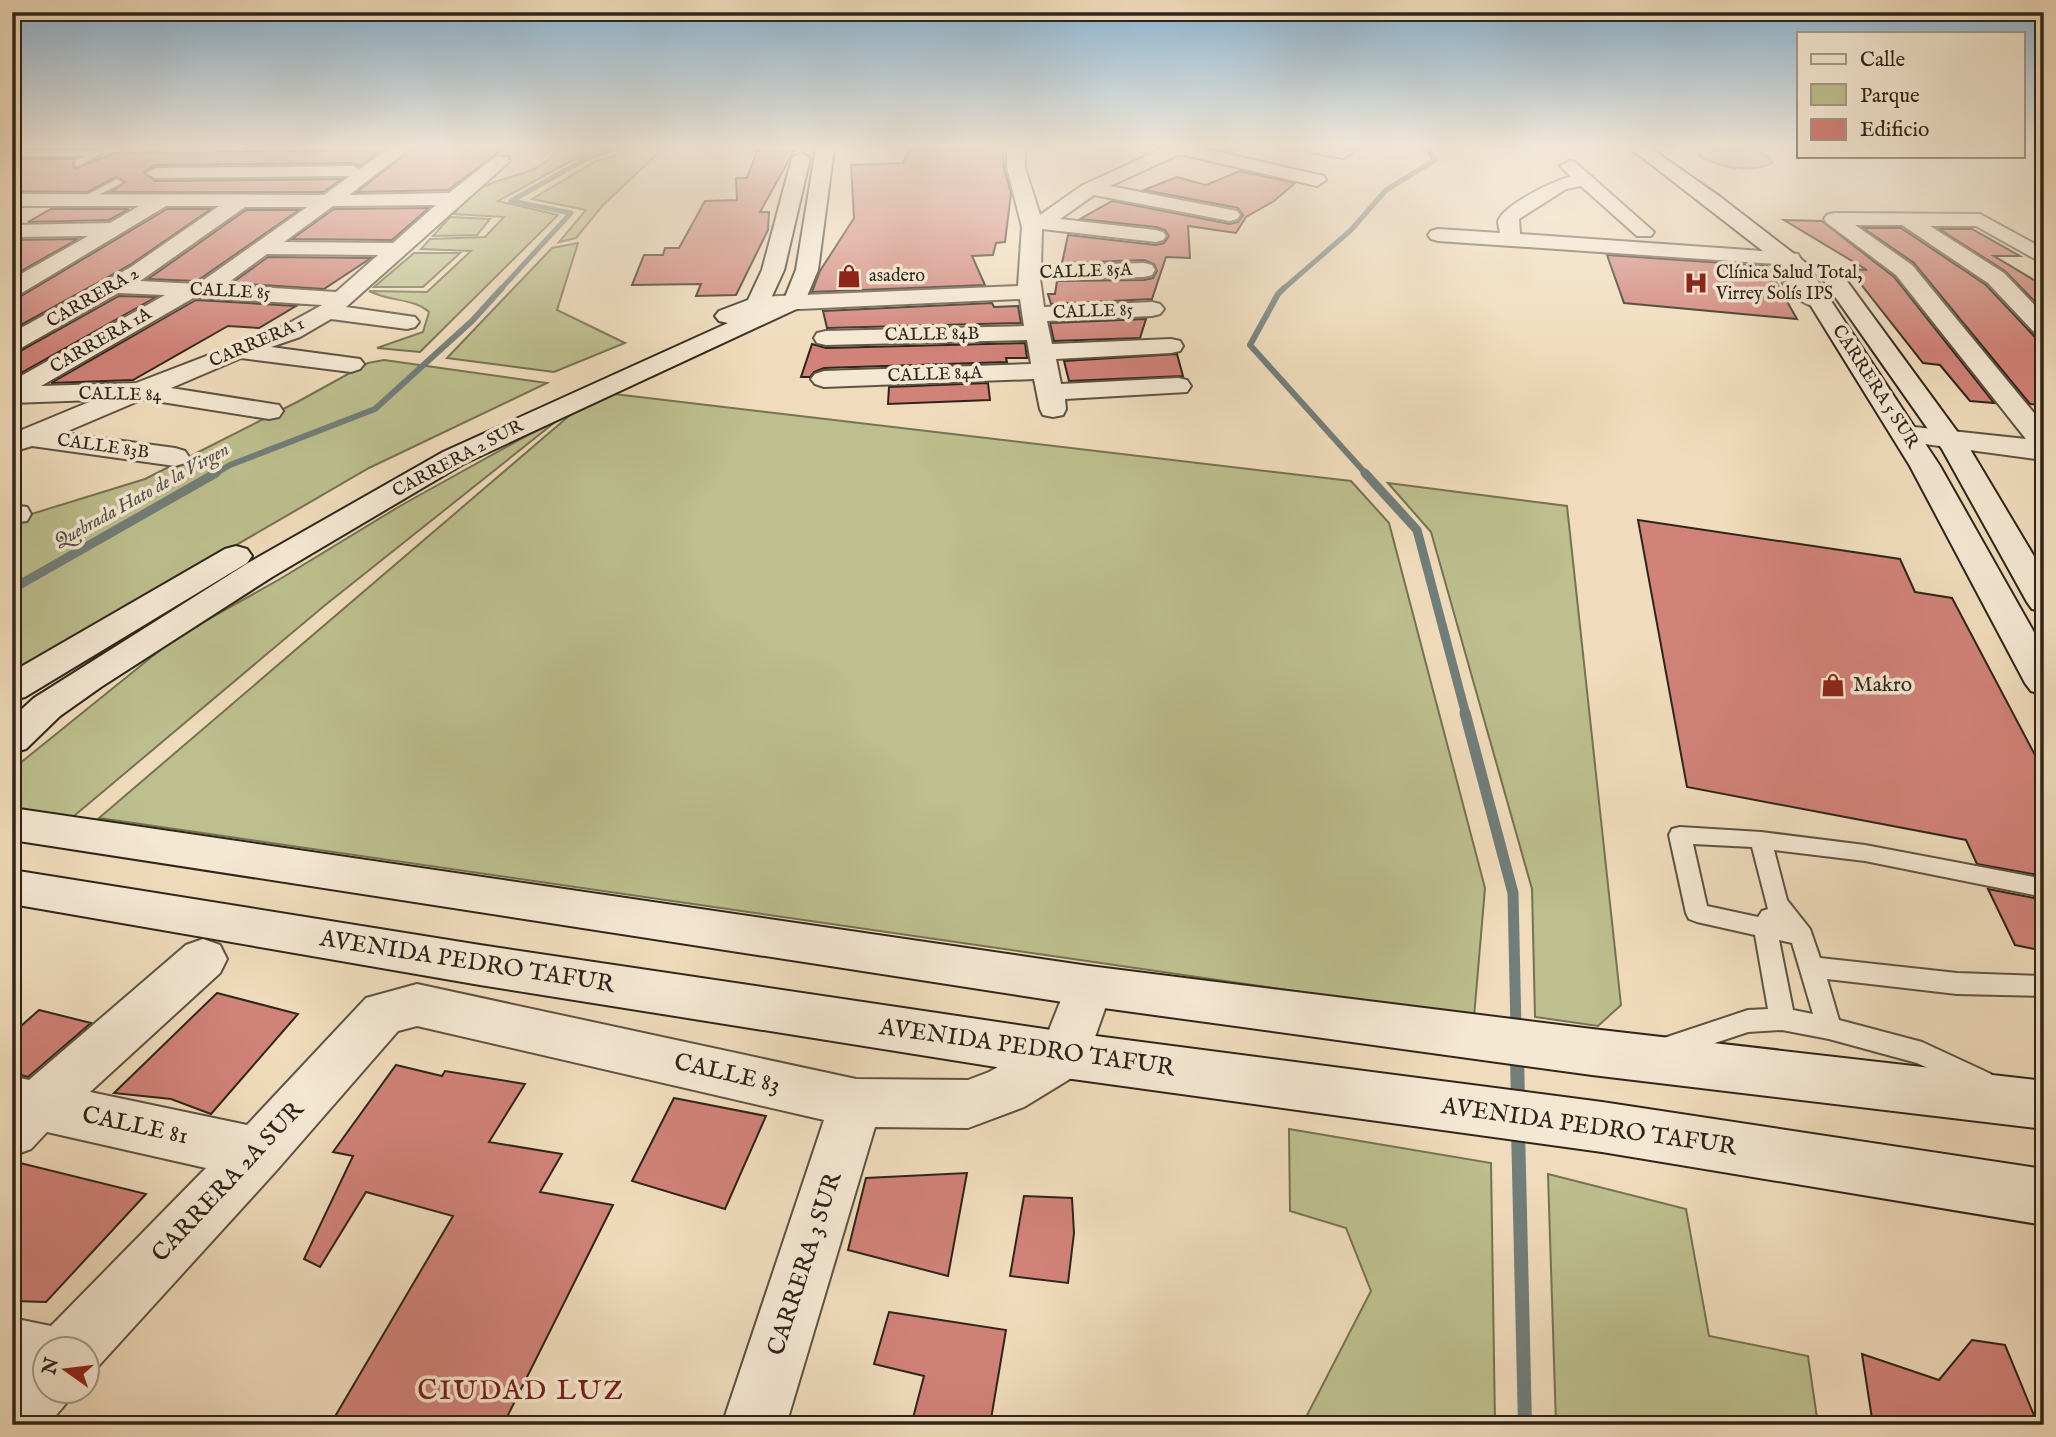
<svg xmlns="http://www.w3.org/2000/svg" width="2056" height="1437" font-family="'IM FELL English',serif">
<rect width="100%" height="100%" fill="#f0dcbc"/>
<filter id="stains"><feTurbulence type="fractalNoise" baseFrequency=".00286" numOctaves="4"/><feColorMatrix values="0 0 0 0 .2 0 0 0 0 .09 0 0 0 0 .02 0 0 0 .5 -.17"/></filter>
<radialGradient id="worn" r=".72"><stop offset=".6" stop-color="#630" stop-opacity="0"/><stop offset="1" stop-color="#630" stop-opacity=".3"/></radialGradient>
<!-- green -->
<path fill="#bdbf8e" stroke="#767254" stroke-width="2" d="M558,148h50l-37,13 -73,40 60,14 -138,137 -43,-4 46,-16 6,-20c-15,-14 -39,-10 -60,-21l58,1 44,-41 -50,-2 9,-10 55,-2 19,-20 -50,-3c10,-13 22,-25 38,-31 23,-9 53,-11 66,-35z
M630,148h34l-61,57 -27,33 -17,4 27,-32 -54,-11 64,-38 22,-6z
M1706,148c18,0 57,-4 66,15 -19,11 -55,4 -73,-7v-6z
M450,217l40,2 -13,16 -44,1z
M578,243l-21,67 68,33 -71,29 -107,-14 105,-110z
M414,253h46l-37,34h-49z
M384,360l163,23 -178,85 -357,207v-155l133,-41 154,-78 69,-38z
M597,392l754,89 38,42 96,365 -11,129 -1375,-199z
M564,415l-240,191 -256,215 -55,-8 6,-49 156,-126 105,-59 120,-73z
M1388,483l179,23 54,499 -23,21 -63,-9 -3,-128 -101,-357z
M1289,1129l202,34 4,262h-193l69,-134 -25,-63 -56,-17z
M1548,1174l138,35 23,127 99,20 10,69h-262z"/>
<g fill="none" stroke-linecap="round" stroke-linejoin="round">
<!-- stream-far4 -->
<path stroke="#717e7a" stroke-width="5" d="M500,290l71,-77 -60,-12 73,-41 34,-12
M1282,290l69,-60 35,-40 49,-30 -8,-12"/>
<!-- stream-far3 -->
<path stroke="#717e7a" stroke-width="6" d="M1284,288l-6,6 -28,51 117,130
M213,475l17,-10 145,-56 97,-88 30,-33"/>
<!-- stream-far2 -->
<path stroke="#717e7a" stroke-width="9" d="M1365,473l52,57 49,185
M12,589l204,-116"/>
<!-- stream-far1 -->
<path stroke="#717e7a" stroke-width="11" d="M1465,713l48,180 3,136"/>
<!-- stream -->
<path stroke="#717e7a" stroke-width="14" d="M1516,1027v5
M1517,1054l1,48
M1518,1128l7,297"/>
</g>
<!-- building -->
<path fill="#d18279" stroke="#2e251b" stroke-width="2" d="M413,148h91l-56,42 -91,2z
M910,148h93l1,21 7,24 -6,49 -9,1 -3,12 -21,1 13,29 -173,7 8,-21 34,-53 -3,-53 52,-2z
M348,151h33l-21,15 -8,-3 -197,2 -11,7 11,9 187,-2 -19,13h-212l14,-10 -9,-5 -29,15 -75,-1v-30l6,-2h56l-1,8 4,1 37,-15z
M757,151h37l-34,61h9l-1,18 -32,65 -40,1 5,-12 -69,1 12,-30h19l2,-7h14l26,-47 32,-1 -1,-22h11z
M1240,171l55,12 -21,18 -28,16 -10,16 -48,-7 2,32 -24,-1 -14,42 -101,5 -3,-10h7l2,-13 87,-1 9,-2 4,-7 -3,-7 -10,-4 -82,3 6,-28 88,10 8,-2 5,-7 -4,-6 -9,-3 -76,-8 32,-18 118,23 8,-2 5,-7 -5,-7 -94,-18 33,-13 29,8z
M429,208l-37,32 -100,-1 42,-30z
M51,209h78l-20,11 -81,2z
M167,209h44l-81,56 -118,65v-32l9,-2z
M246,210h53l-102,71 -49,-2z
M1784,220l38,1 72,56 100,126 -24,-2 -30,-36 -17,-2 -74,-94 18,1z
M1863,228h38l85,57 48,51 10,2v67l-14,-1 -116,-141z
M1939,229h33l48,27h-26l50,30v25l-39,-40z
M78,239l-66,37v-36z
M1607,255l160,11 30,53 -173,-16z
M268,257l103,1 -47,31 -92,-6z
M119,296l37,1 -144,81v-26l10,-2z
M196,300l100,6 -37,22 -31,-2 -95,54 -82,3z
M992,303l2,4 24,-1 3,17 -194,5 -4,-17z
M1146,319l-6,19 -86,3 -4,-18z
M1025,343l2,15h-21l1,4 -183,6 -10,4 -4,5h-9l11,-33 14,4z
M1177,354l6,22 -114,5 -5,-20z
M988,383l2,17 -102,4 1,-17z
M1638,520l262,39 15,33 37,6 92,174v104l-67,-12 -11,-24 -279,-53z
M1988,889l56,11v51l-29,-6z
M217,993l81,21 -87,100 -40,-15 -57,-6z
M39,1010l52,13 -63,54 -7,-2 -9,3v-44z
M396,1065l46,11 3,-5 80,13 -36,58 73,12 -22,38 73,13 -110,220h-173l123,-209 -87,-24 -46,75 -16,-8 49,-103 -20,-4z
M674,1098l92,18 -41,93 -93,-28z
M12,1161l134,33 -100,108 -34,-1z
M967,1173l-19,103 -100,-26 18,-72z
M1024,1196l48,2 2,35 -6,50 -58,-7z
M889,1312l117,18 -16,95h-34l-43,-7 11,-42 -50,-12z
M1972,1340l33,5 33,80h-51l-37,-7 1,7h-78l-11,-71 77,26z"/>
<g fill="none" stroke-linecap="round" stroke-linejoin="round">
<!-- lane casing -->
<g stroke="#5e5343" stroke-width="4">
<path id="lane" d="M12,150l85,1 4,3 -23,12 -3,-1v-4l10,-5h-73z
M117,179l5,3 -2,2 -35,18 -8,-2z
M1804,274l6,3 -15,7 6,9 25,10v4c-18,2 -33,-10 -43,-24z
M1680,827l81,5 104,13 179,34v18l-179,-36 -91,-11 13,50 23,29 10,29 137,15 87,3v20l-87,-2 -130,-15 12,41 83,22 69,32 4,8 -4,8 -9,4 -65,-31 -88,-24 -47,-9 -34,2 -81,27 -9,-3 -4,-8 4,-8 90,-30 20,-1 -13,-74 -58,-13 -8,-3 -3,-6 -17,-78 3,-6zM1693,844l59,3 16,62 -6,2 -4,6 -51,-11zM1779,940l13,3 21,71 -20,-4z"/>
</g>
<!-- street casing -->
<g stroke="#5e5343" stroke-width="4">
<path id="street" d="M390,148h20l-61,47 100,-2 46,-36h12l3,4 -164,146 69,10 4,5 -4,5 -8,2 -76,-10 -31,18 -29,10 89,12 4,5 -4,5 -9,3 -110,-14 -70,30 108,17 4,6 -4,6 -10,2 -126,-20 -80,34 112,15 10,3 4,6 -4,6 -10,3 -143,-20 -20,6v-18l82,-34 -82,3v-22l153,-86 -47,-2 -97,55 -9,2v-17l119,-66 88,-61h-53l-146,88 -8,2v-17l76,-43 -76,1v-12l98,-2 29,-17h-127v-12l312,1 26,-19 -195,2 -9,-5 9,-5 197,-2 8,3zM436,205l-43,38 -109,-1 49,-36zM245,207h62l-109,77 -58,-3zM267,254l111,1 -42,37 -111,-7zM195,297l127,8 -40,22 -146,56 -95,3z
M1007,148h18v20l15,47 43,-30 81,-37h37l123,28 2,4 -9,6 -137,-32 -70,32 127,25 3,4 -3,4 -7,2 -136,-26 -34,24 96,11 7,2 3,4 -3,4 -7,2 -114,-13 -1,37 103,-3 8,2 3,5 -3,5 -8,2 -104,2 4,28 108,-5 8,2 4,5 -4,5 -8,2 -105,5 5,23 119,-5 9,2 3,5 -3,5 -9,2 -115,6 5,25 117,-6 9,2 4,6 -4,6 -122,7 1,10 -3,6 -10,2 -10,-2 -3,-6 -6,-30 -210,8 -9,-3 -4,-5 4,-5 9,-3 207,-7 -4,-24 -201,5 -9,-2 -3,-5 3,-5 9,-2 198,-5 -4,-27 -263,12 -8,-2 -4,-5 4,-5 8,-2 261,-11 4,-59 -15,-59z
M1306,148h38l8,5 -9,5 -34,-6z
M1569,161l6,1 79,70 -3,4h-14l-56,-50 -15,3 -47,30 1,15 270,19 8,1 3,5 -3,5 -8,1 -352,-24 -7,-2 -3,-4 3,-4 7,-2 62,4c0,-1 -2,-10 -2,-11 3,-16 58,-43 73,-45l-11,-11z
M1834,213l146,1 64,35v15l-68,-38h-46l74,47 40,42v21l-8,-2 -48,-51 -86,-58h-47l57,40 132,160v35l-149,-20 -4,-6 4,-6 10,-2 121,13 -130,-164 -69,-52 -3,-4 3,-4z
M12,505l15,2 4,7 -4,7 -15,2z
M203,939l17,6 7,14 -7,14 -130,119 157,33 119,-127 51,-14 439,95 112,1 21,-8 56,-32 27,-68 17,-6 17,6 7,14 -30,85 -59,36 -56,21 -93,-1 -89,298h-64l102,-305 -407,-94 -19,5 -122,140 -183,201 -5,2v-24h-42v42h26l-4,9 -20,24h-36v-107l39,8 155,-158 -159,-36 -16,17 -19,7v-75l8,-3 9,2 157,-135z"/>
</g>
<!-- secondary casing -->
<g stroke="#2e251b" stroke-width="4">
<path id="secondary" d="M816,148h18l-16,122 -15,36 -340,158 -191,113 -171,110 -41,29 -34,33 -14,4v-35l22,-20 214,-135 195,-111 285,-129 -9,-2 -4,-5 4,-5 29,-11 14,-30 30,-112 9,-5 9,5 -26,112 -16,35 17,-8 11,-27z
M1630,148h20l69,48 87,67 134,203 104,184v45l-13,-4 -6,-8 -115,-217 -120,-194z
M1833,271l8,2 129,176 74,124v39l-12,-3 -5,-7 -85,-153 -120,-171 3,-5z
M236,546l11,3 5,7 -5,7 -222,134 -13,3v-28l213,-123z
M12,808l1077,158 503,63 452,52v48l-452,-54 -503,-69 -1077,-166z
M12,870l468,75 585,87 537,70 442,67v56l-442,-73 -537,-74 -585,-93 -468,-81z"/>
</g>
<!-- lane -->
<use href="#lane" fill="#f5e8d3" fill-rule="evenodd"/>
<!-- street -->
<use href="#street" fill="#f5e8d3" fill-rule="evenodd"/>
<!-- secondary -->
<use href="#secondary" fill="#f5e8d3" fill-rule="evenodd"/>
</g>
<!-- sky -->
<linearGradient id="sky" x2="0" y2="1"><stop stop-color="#8ab6d6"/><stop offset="0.42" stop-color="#f8efe1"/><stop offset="1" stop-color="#f8efe1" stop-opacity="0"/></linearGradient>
<rect width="2056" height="349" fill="url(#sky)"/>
<!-- icons -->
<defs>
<g id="shop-bare" transform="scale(1.89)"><path d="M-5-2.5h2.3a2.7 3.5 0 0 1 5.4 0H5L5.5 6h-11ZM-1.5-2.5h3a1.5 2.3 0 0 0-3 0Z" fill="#8f2418" stroke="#f5e8d3" stroke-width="2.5" paint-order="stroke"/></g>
<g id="hospital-bare" transform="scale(1.89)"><path d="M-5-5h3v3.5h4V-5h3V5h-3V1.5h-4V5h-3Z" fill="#8f2418" stroke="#f5e8d3" stroke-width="2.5" paint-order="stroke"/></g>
</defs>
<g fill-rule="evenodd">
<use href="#shop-bare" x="849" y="276"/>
<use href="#hospital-bare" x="1696" y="283"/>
<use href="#shop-bare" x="1833" y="685"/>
</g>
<g text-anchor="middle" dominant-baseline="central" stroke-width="7" stroke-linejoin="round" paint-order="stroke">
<!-- far-street labels -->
<g font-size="18" fill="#2e251b" stroke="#f5e8d3">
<text transform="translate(1086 272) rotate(-2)">CALLE 85A</text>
<text transform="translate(230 292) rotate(3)">CALLE 85</text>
<text transform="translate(93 298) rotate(-30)">CARRERA 2</text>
<text transform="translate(1093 312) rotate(-2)">CALLE 85</text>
<text transform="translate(932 335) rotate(-1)">CALLE 84B</text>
<text transform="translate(101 341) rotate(-30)">CARRERA 1A</text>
<text transform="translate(257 343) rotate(-23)">CARRERA 1</text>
<text transform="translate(935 375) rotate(-2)">CALLE 84A</text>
<text transform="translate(1875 387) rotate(57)">CARRERA 5 SUR</text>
<text transform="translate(120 395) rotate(1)">CALLE 84</text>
<text transform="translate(103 447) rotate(8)">CALLE 83B</text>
<text transform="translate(458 459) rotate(-28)">CARRERA 2 SUR</text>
</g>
<!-- far-poi labels -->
<g font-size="18" fill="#2e251b" stroke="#f5e8d3" text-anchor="start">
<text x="1716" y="273">Clínica Salud Total,<tspan x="1716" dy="21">Virrey Solís IPS</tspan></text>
<text x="869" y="276">asadero</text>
</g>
<!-- far-water labels -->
<g font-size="19" font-style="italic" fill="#50514b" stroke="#f5e8d3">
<text transform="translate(142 496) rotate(-29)">Quebrada Hato de la Virgen</text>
</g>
<!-- poi labels -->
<g font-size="21" fill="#2e251b" stroke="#f5e8d3" text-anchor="start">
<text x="1853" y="685">Makro</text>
</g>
<!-- near-street labels -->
<g font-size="24" fill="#2e251b" stroke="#f5e8d3">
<text transform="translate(467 962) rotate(9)">AVENIDA PEDRO TAFUR</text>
<text transform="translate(1027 1048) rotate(8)">AVENIDA PEDRO TAFUR</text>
<text transform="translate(727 1074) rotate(13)">CALLE 83</text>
<text transform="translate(135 1126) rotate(12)">CALLE 81</text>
<text transform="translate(1589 1127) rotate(8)">AVENIDA PEDRO TAFUR</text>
<text transform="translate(228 1182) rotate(-47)">CARRERA 2A SUR</text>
<text transform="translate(805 1264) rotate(-72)">CARRERA 3 SUR</text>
</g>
<!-- near-neighbourhood labels -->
<g font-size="28" letter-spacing="2" fill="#7a1f14" stroke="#f5e8d3">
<text x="521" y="1391">CIUDAD LUZ</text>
</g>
</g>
<!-- margin -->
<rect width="2056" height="1437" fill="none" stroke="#f0dcbc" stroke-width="42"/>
<rect x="14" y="14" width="2028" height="1409" fill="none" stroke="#2e251b" stroke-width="3.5"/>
<rect x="21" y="21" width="2014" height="1395" fill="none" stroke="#2e251b" stroke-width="2"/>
<!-- legend -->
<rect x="1797" y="32" width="228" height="126" fill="#f5e8d3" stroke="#a59a89" stroke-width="2"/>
<rect x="1811" y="54" width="35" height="10" fill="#f5e8d3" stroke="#a59a89" stroke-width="2"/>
<text x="1860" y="66" font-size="21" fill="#2e251b">Calle</text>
<rect x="1811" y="84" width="35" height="21" fill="#bdbf8e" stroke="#a59a89" stroke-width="2"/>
<text x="1860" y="102" font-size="21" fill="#2e251b">Parque</text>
<rect x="1811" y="119" width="35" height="21" fill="#d18279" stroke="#a59a89" stroke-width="2"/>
<text x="1860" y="136" font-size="21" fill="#2e251b">Edificio</text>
<!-- north arrow -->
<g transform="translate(66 1370) rotate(284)"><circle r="33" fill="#f5e8d3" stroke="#a59a89" stroke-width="2"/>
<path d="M0-5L12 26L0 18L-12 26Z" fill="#8f2418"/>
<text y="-10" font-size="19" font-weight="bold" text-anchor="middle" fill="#2e251b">N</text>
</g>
<rect width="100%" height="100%" filter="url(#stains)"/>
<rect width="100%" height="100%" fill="url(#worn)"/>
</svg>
